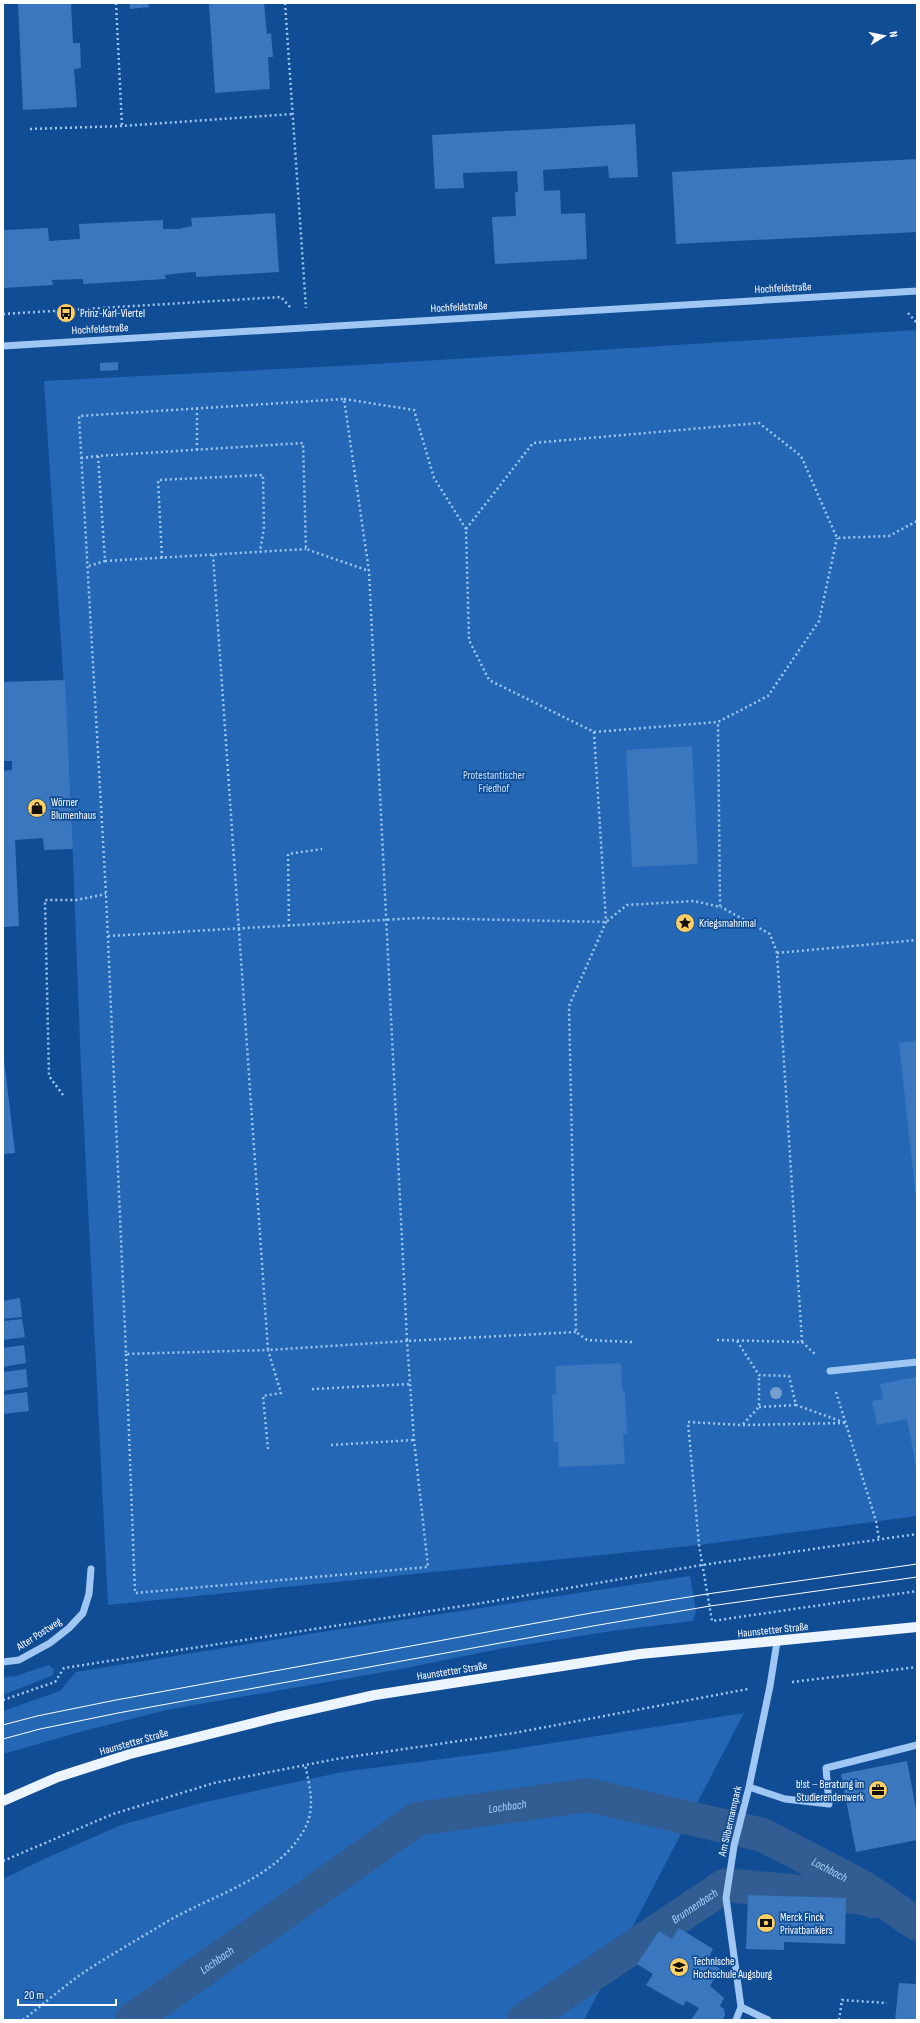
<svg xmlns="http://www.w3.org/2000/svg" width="920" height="2023" font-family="'Sofia Sans Condensed',sans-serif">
<rect width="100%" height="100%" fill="#114d95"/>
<!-- green -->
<path fill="#2467b5" d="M917,330v1186l-218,29 -591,60 -27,-537 -11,-287 -26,-400 315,-16z
M690,1576l6,35 -3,10 -75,9 -119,19 -98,20 -235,41 -90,23 -73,21v-43l57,-20 16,-19 233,-38z
M49,1665l5,5 -1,5 -50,20v-18l13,-1z
M744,1713l-160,307h-581v-141l39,-19 79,-35 80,-22 141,-31 153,-20z"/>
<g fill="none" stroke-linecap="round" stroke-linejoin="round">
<!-- canal -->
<g stroke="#315d92" stroke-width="34">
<path id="s1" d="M132,2020l285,-201 171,-24 175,40 100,52 54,37"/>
<path id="s2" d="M524,2020l202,-135 140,13 6,3"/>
</g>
</g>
<!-- building -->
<path fill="#3a77be" d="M18,3h53l2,40h7l1,25 -7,1 3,38 -54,3z
M130,3h18l1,4 -19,2z
M209,3h55l3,31 4,-1 2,24h-5l2,32 -55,4z
M635,124l3,53 -29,1 -1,-12 -65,4 1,21 16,-1 1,24 24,-1 2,46 -92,5 -3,-47 24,-1 -1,-24h3l-1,-21 -54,2 1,15 -29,1 -3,-54z
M917,159v73l-241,12 -4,-72z
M275,213l4,59 -83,5v-5l-15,1 -16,2 1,4 -83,5v-5l-31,1 1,5 -50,3v-58l45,-2 1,13 31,-2 -1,-15 84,-4v9h15l14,-3 -1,-8z
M76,310v5l-20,1 -1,-5z
M118,362v8l-18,1v-8z
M65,680l8,169 -29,1 -1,-12 -28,2 4,86 -16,1v-156l9,-1v-9h-9v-79z
M692,746l6,118 -66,3 -6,-117z
M917,1041v158h-1l-17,-156z
M3,1051l12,102 -12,1z
M20,1298l2,19 -19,2v-18z
M22,1319l3,18 -22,3v-19z
M24,1345l2,18 -23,4v-19z
M621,1363l1,28h3l2,43h-4l2,30 -66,3 -1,-25h-4l-2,-48h4l-1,-28z
M26,1369l2,18 -25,4v-19z
M917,1377v90h-1l-9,-48 -30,6 -5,-24 11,-2 -3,-15z
M27,1392l2,19 -26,3v-19z
M907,1761l10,53v26l-61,12 -15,-78z
M748,1895l98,3 -1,46 -61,-2v8l-38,-1z
M679,1928l34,21 -6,11 13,9 -10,17 14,12 -4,8 4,3 1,6 -3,5h-31l8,-12 -13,-7 -3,5 -37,-21 7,-11 -16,-10 22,-33 13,8z
M899,1983l18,1v36h-22z"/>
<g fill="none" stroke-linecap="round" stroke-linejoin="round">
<!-- path -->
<path stroke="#a0c7f3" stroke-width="2.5" stroke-dasharray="2 3" stroke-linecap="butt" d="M116,3l6,123
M285,3l21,305
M30,129l92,-3 170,-12
M908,313l9,10
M3,314l278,-17 9,10
M344,399l70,11 20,68 32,51
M197,450v-41
M81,458l17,-2
M162,558l-4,-78 105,-5 1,52 -4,25
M105,561l201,-12
M89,566l16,-5 -7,-105 205,-13 3,106 63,22
M594,732l124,-10
M289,926l-1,-72 34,-5
M108,936l309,-18 189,4 21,-17 67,-4 26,6 -2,-185 50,-26 51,-75 18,-83
M777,953l140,-13
M63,1095l-14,-19 -4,-176h31l30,-6
M717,1340l85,2 -25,-389 -7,-19 -49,-27
M737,1341l22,34 30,1 7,29 47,17
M632,1342l-45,-2 -11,-8 -7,-326 37,-84 -12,-190 -105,-52 -20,-40 -3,-111 67,-86 226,-20 42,33 36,82 52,-2 28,-15
M802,1342l14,13
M126,1354l9,239 293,-26 -14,-127 -7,-99 -139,9 -55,-795
M312,1389l98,-5
M836,1392l40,129 3,18
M759,1407l37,-2
M845,1423l-103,2 -54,-3 11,123 13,76 205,-30
M743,1424l16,-17v-32
M331,1445l83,-5
M268,1449l-5,-53 18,-3 -13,-43 -142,4 -20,-460 -27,-478 265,-17 25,172 38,770 169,-9
M792,1682l125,-15
M3,1700l52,-18 9,-14 418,-65 220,-38 215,-31
M3,1861l110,-47 101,-31 122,-24 178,-26 234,-44
M23,2020c19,-15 38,-31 57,-45 28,-19 59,-36 88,-54 47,-27 108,-42 136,-91 12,-21 6,-43 1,-65
M839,2020l3,-20 45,3"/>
<!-- minor -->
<path stroke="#a0c7f3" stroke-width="7" d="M3,346l914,-55
M830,1371l87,-9
M3,1662l16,-2 31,-17 19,-15 14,-15 6,-19 2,-25
M749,1787l36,12 44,5 -3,-36 91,-23
M741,2007l27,13
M736,2020l5,-13 -15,-109 8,-52 15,-59 21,-101 7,-44"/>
<!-- major -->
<path stroke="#ecf4ff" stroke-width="10" d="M3,1801l55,-24 72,-23 147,-37 98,-22 265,-41 277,-27"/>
<!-- tram -->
<path stroke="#fff" stroke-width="1" d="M3,1725l34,-9 79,-16 475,-87 116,-19 210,-30
M3,1739l37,-10 78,-16 475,-87 117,-20 207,-29"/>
</g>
<!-- trees -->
<circle fill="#769ece" cx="776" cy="1393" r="6"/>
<!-- icons -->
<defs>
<g id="bus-disc" transform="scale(1)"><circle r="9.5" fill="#ffcf62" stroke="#114d95"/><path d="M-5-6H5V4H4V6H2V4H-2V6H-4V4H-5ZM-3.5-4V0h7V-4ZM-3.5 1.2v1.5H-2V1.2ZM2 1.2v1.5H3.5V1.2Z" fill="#111"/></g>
<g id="shop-disc" transform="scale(1)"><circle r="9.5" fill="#ffcf62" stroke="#114d95"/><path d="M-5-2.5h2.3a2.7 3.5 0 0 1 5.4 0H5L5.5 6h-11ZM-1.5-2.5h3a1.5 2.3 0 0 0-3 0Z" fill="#111"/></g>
<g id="sight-disc" transform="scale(1)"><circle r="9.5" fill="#ffcf62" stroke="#114d95"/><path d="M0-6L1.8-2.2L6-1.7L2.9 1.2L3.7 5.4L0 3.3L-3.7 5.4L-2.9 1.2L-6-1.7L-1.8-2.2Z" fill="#111"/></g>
<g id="office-disc" transform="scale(1)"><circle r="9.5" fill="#ffcf62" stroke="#114d95"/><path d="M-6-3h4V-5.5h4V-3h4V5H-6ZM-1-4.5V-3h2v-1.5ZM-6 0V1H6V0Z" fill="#111"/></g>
<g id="bank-disc" transform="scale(1)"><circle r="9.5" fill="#ffcf62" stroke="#114d95"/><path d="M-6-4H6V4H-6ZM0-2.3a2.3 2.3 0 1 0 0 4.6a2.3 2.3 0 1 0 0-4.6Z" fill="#111"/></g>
<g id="university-disc" transform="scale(1)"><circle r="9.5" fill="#ffcf62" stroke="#114d95"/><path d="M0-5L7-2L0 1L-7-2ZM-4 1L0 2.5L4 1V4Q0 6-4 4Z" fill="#111"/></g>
</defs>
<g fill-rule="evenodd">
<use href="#bus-disc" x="66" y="313"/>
<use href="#shop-disc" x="37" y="808"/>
<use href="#sight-disc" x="685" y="923"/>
<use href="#office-disc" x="878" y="1790"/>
<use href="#bank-disc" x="766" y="1923"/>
<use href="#university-disc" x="679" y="1967"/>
</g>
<g text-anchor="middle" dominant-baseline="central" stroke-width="3.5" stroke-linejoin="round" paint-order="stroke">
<!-- street labels -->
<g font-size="11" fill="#fff" stroke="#114d95">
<text transform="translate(783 288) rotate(-3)">Hochfeldstraße</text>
<text transform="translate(459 307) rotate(-3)">Hochfeldstraße</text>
<text transform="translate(100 329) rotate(-3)">Hochfeldstraße</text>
<text transform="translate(773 1630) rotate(-6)">Haunstetter Straße</text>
<text transform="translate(39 1634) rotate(-33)">Alter Postweg</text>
<text transform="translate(452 1671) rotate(-9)">Haunstetter Straße</text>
<text transform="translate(134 1742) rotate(-16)">Haunstetter Straße</text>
<text transform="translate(730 1821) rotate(-77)">Am Silbermannpark</text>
</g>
<!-- poi labels -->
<g font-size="11" fill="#fff" stroke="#114d95" text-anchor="start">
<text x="80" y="313">Prinz-Karl-Viertel</text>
<text x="51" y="802">Wörner<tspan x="51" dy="13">Blumenhaus</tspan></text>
<text x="699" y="923">Kriegsmahnmal</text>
<text x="864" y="1784" text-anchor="end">b!st – Beratung im<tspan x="864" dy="13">Studierendenwerk</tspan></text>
<text x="780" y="1917">Merck Finck<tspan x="780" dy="13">Privatbankiers</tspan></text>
<text x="693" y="1961">Technische<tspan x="693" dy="13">Hochschule Augsburg</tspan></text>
</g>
<!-- park labels -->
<g font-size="11" fill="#c8e1fd" stroke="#114d95">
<text x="494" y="775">Protestantischer<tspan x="494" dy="13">Friedhof</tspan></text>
</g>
<!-- water labels -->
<g font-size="12" font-style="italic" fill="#acd1fa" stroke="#114d95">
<text stroke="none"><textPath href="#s1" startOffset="440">Lochbach</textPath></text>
<text stroke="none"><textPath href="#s1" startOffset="776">Lochbach</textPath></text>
<text stroke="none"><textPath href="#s2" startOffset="205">Brunnenbach</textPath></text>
<text stroke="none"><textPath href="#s1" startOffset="104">Lochbach</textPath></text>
</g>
</g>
<!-- border -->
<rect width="920" height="2023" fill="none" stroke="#ffffff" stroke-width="8"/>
<!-- north arrow -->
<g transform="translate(884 36) rotate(80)" stroke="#114d95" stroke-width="3" paint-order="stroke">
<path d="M0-3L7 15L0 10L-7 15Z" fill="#ffffff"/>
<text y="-6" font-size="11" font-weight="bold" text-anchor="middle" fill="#ffffff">N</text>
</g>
<!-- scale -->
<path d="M18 1999v6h98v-6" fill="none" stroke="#ffffff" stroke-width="2"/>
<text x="24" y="1999" font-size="12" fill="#ffffff" stroke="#114d95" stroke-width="3" paint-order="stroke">20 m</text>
</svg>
